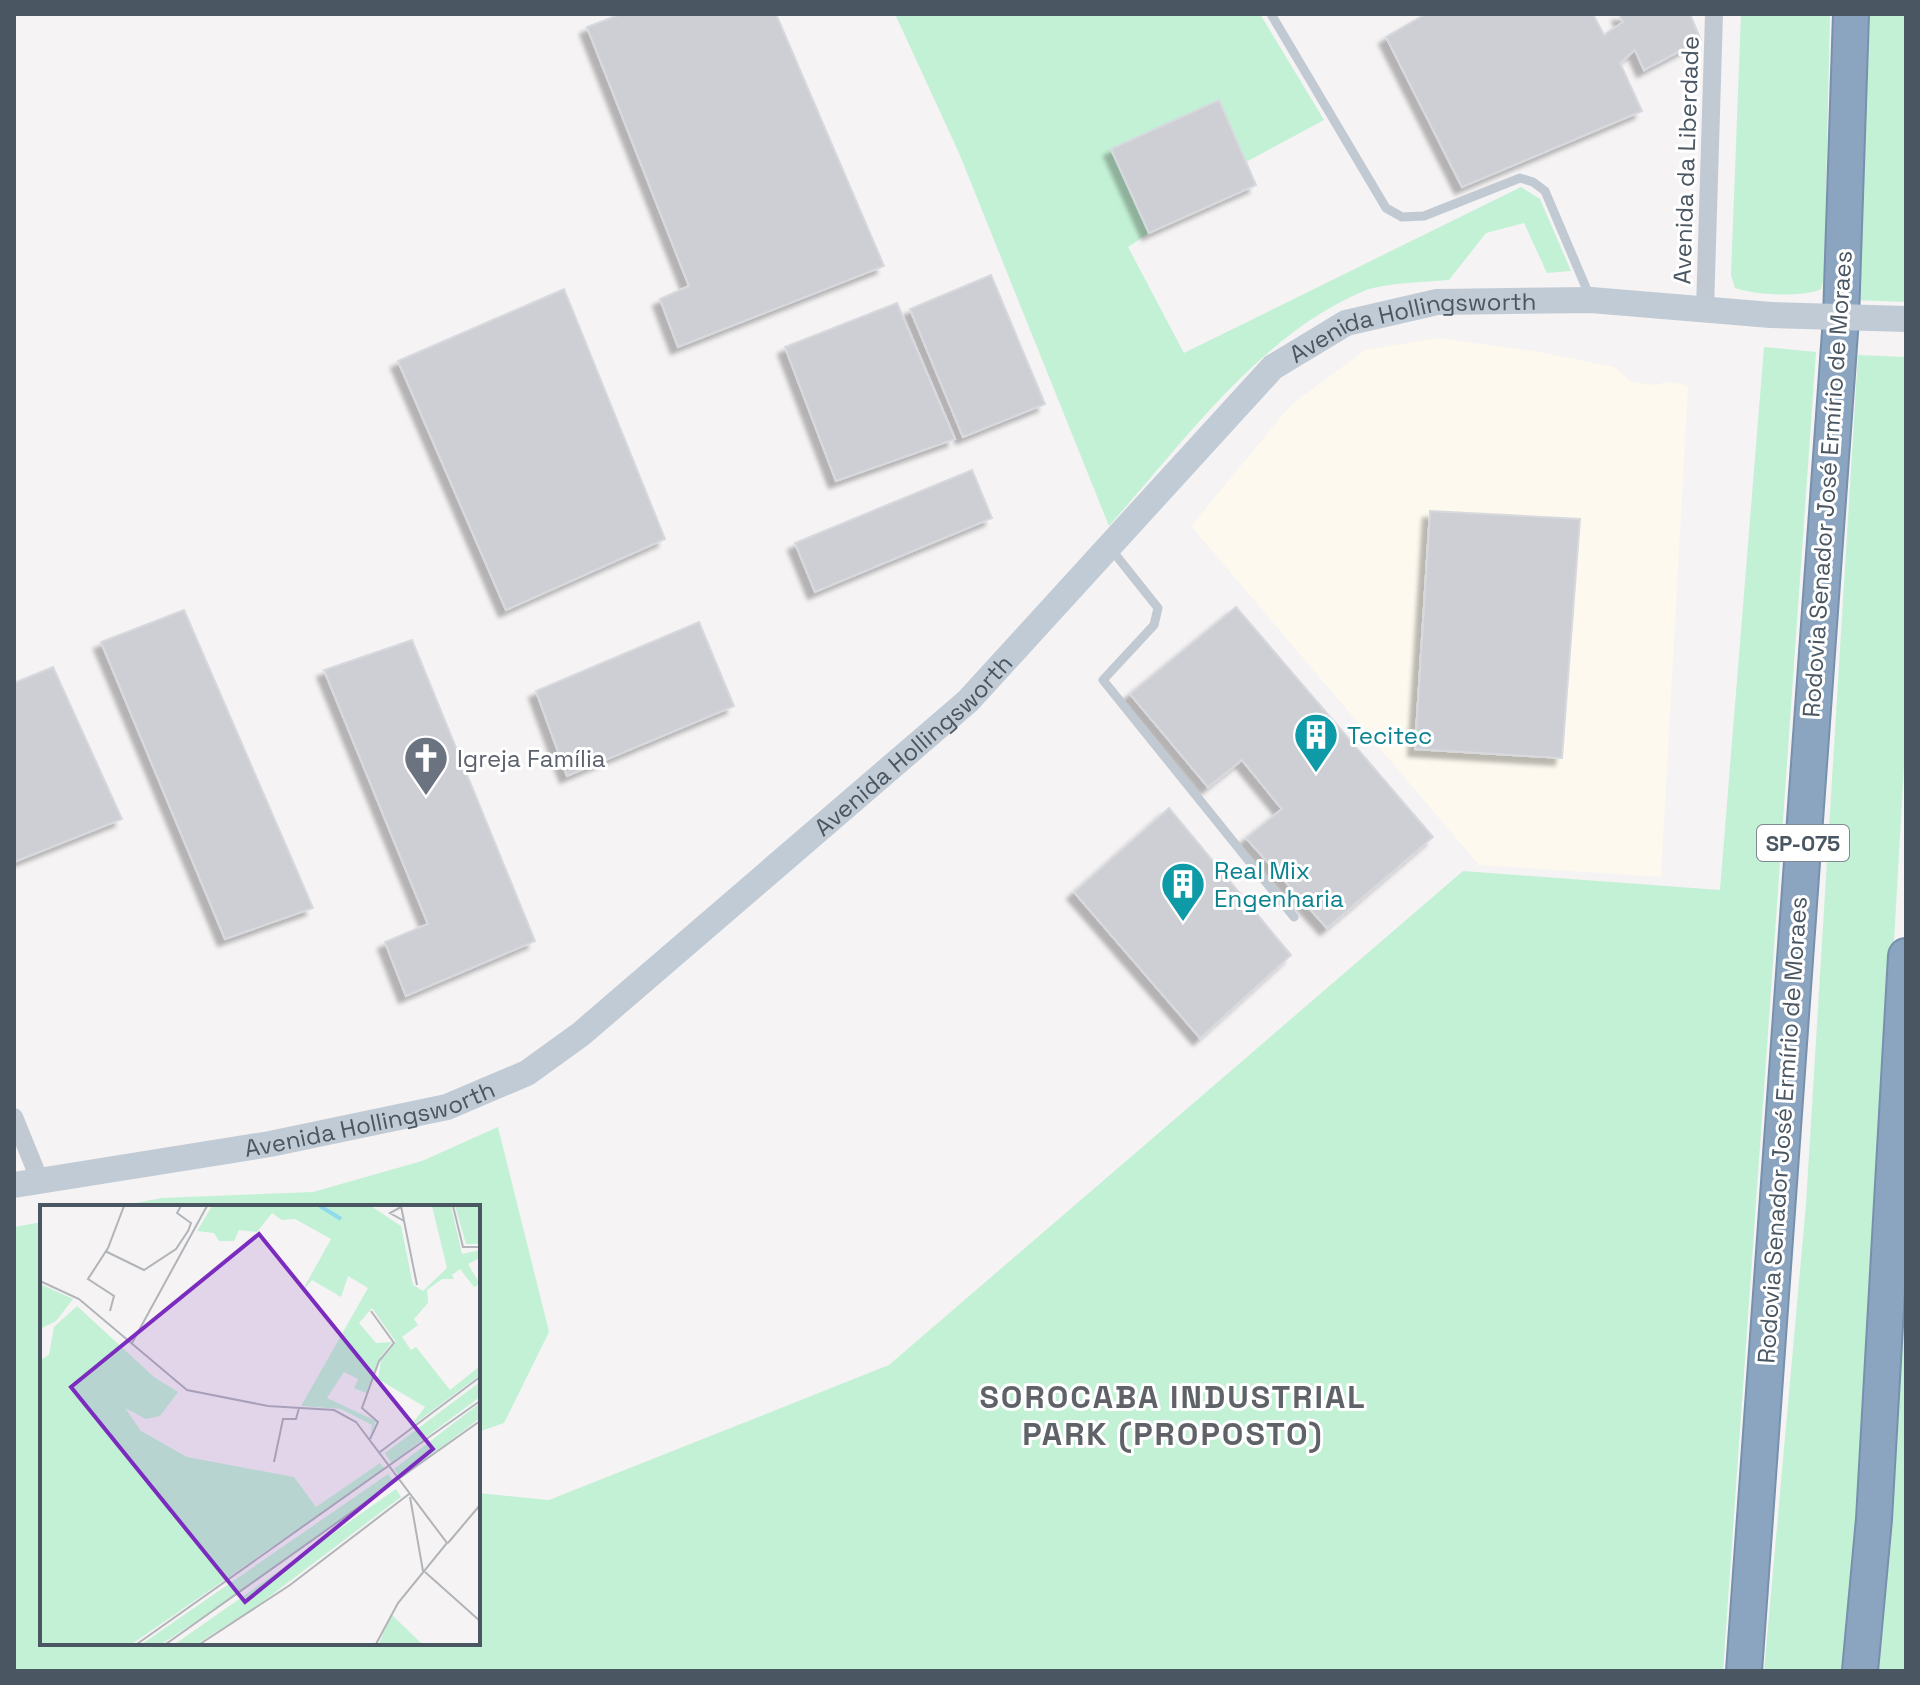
<svg xmlns="http://www.w3.org/2000/svg" width="1920" height="1685" font-family="'Space Grotesk',sans-serif">
<defs>
<filter id="shadow"><feDropShadow dx="-7" dy="7" stdDeviation="2" flood-color="#0004"/></filter>
</defs>
<rect width="100%" height="100%" fill="#f5f3f3"/>
<!-- commercial -->
<path fill="#fdf9ef" d="M1438,338l96,13 80,16 17,15 25,3 10,-3 17,2 5,4 -27,489 -182,-12 -288,-339 100,-121 74,-55z"/>
<!-- green -->
<path fill="#c3f1d5" d="M895,14h365l64,106 -78,42 -27,-61 -107,48 37,84 -21,14 56,106 337,-166 19,12 31,72 -24,2 -23,-50 -38,10 -37,47c-23,2 -66,3 -85,11 -103,42 -182,153 -255,235l-150,-373z
M1741,14h89l-6,265 -3,10c-18,9 -66,6 -86,-1l-4,-13z
M1863,14h43v288l-52,-2z
M1764,347l52,5 -93,1319h-1709v-444l28,-5v421h436v-150l71,7 340,-135 574,-494 257,19z
M1858,355l48,2v374l-27,474 -33,466h-82l42,-467z
M498,1127l51,205 -45,91 -26,9v-225h-362l45,-9 152,-6 109,-31z
M1906,1287v384h-27z"/>
<!-- building -->
<path fill="#cdcfd5" stroke="#d7d9de" stroke-width="2" filter="url(#shadow)" d="M621,14h155l108,252 -206,81 -18,-48 29,-13 -102,-259z
M1426,14h167l11,21 19,-13 -4,-8h71l11,26 -57,30 -9,-20 -15,13 22,48 -180,76 -76,-150z
M1219,100l37,85 -107,48 -38,-84z
M991,275l54,129 -82,33 -53,-128z
M564,289l101,250 -159,71 -108,-249z
M897,303l58,136 -119,42 -51,-134z
M972,470l20,48 -177,74 -20,-49z
M1430,511l150,8 -18,239 -147,-9z
M1236,607l197,230 -106,91 -81,-90 36,-29 -40,-49 -34,27 -78,-93z
M184,610l129,298 -88,31 -124,-297z
M699,622l35,84 -167,70 -31,-85z
M412,640l123,301 -129,55 -21,-54 43,-18 -104,-254z
M53,667l69,152 -108,43v-179z
M1169,808l122,147 -91,83 -126,-146z"/>
<g fill="none" stroke-linecap="round" stroke-linejoin="round">
<!-- highway casing -->
<g stroke="#7690ad" stroke-width="38">
<path id="highway" d="M1744,1671l97,-1353 10,-304
M1860,1671l14,-152 32,-563"/>
</g>
<!-- lane -->
<path stroke="#c1cad2" stroke-width="9" d="M1271,14l115,194 16,9 22,-1 96,-38 13,4 12,9 45,106
M1111,549l47,59 -4,17 -51,55 191,237"/>
<!-- street -->
<path stroke="#c1cad2" stroke-width="18" d="M1705,309l9,-295
M14,1117l26,64"/>
<!-- secondary -->
<path stroke="#c1cbd6" stroke-width="26" id="s1" d="M14,1185l256,-41 177,-37 80,-34 54,-39 387,-333 305,-334 73,-44 91,-21 154,-2 180,15"/>
<!-- highway -->
<use href="#highway" stroke="#8ba5c1" stroke-width="34"/>
<!-- secondary-bridge -->
<path stroke="#c1cbd6" stroke-width="26" d="M1771,315l135,4"/>
</g>
<!-- icons -->
<defs>
<g id="building-pin" transform="scale(2.3)"><path d="M0 17L-7.5 6A9.5 9.5 0 1 1 7.5 6Z" fill="#0f9aa8" stroke="#fff"/><path d="M-4-6H4V6H1V3H-1V6H-4ZM-2.5-4.3h1.7v1.8h-1.7ZM.8-4.3h1.7v1.8H.8ZM-2.5-1h1.7V.8h-1.7ZM.8-1h1.7V.8H.8Z" fill="#fff"/></g>
<g id="church-pin" transform="scale(2.3)"><path d="M0 17L-7.5 6A9.5 9.5 0 1 1 7.5 6Z" fill="#6b7280" stroke="#fff"/><path d="M-1.2-6h2.4v3.5h3.3v2.4h-3.3V6h-2.4V-.1h-3.3v-2.4h3.3Z" fill="#fff"/></g>
</defs>
<g fill-rule="evenodd">
<use href="#building-pin" x="1316" y="735"/>
<use href="#church-pin" x="426" y="758"/>
<use href="#building-pin" x="1183" y="884"/>
</g>
<g text-anchor="middle" dominant-baseline="central" stroke-width="6" stroke-linejoin="round" paint-order="stroke">
<!-- shield labels -->
<rect fill="#fff" stroke="#808990" stroke-width="2" x="1757" y="825" width="92" height="36" rx="6"/>
<g font-size="22" font-weight="bold" fill="#4a5661">
<text x="1803" y="843">SP-075</text>
</g>
<!-- street labels -->
<g font-size="24" fill="#4a5661" stroke="#fff">
<text transform="translate(1686 160) rotate(-88)">Avenida da Liberdade</text>
<text stroke="none"><textPath href="#s1" startOffset="1706">Avenida Hollingsworth</textPath></text>
<text transform="translate(1827 484) rotate(-86)">Rodovia Senador José Ermírio de Moraes</text>
<text stroke="none"><textPath href="#s1" startOffset="1034">Avenida Hollingsworth</textPath></text>
<text stroke="none"><textPath href="#s1" startOffset="362">Avenida Hollingsworth</textPath></text>
<text transform="translate(1782 1130) rotate(-86)">Rodovia Senador José Ermírio de Moraes</text>
</g>
<!-- culture labels -->
<g font-size="24" fill="#0d838f" stroke="#fff" text-anchor="start">
<text x="1347" y="735">Tecitec</text>
<text x="1214" y="870">Real Mix<tspan x="1214" dy="28">Engenharia</tspan></text>
</g>
<!-- worship labels -->
<g font-size="24" fill="#5b616d" stroke="#fff" text-anchor="start">
<text x="457" y="758">Igreja Família</text>
</g>
<!-- district labels -->
<g font-size="32" font-weight="bold" letter-spacing="2" fill="#5f6368" stroke="#fff">
<text x="1173" y="1397">SOROCABA INDUSTRIAL<tspan x="1173" dy="37">PARK (PROPOSTO)</tspan></text>
</g>
</g>
<!-- overview -->
<g transform="translate(40 1205)">
<rect width="440" height="440" fill="#f5f3f3"/>
<path d="M172,1h159l30,20 12,59 10,6 24,-23 -15,-62h19l11,48 18,-4v8l-12,6 12,20 -6,3 -14,-18 -8,6 2,4h-12l-15,11 1,13 -14,16 4,6 -16,12 9,13 5,-3 34,43 30,-24v9l-71,53 16,-21 -47,-28 3,-19 15,-18 -24,-34 -13,15 17,20 16,-1 -11,14 -15,37 -12,-5 4,-9 -14,-7 -17,26 49,23 -5,14 1,-10 -31,-16 -40,-3 67,-118 -20,-12 -7,21 -29,-17 -11,13 30,-54 -36,-20 -13,1 -10,-7 -15,19 -18,-2 -5,11h-15l-5,-8 -17,-2zM415,1h25v38h-14zM0,79l33,15 -17,22 -16,8zM37,101l77,71 24,15 -18,24 -14,3 -21,-11 16,23 46,26 107,20 22,30 64,-44 5,6 -253,175h-92v-284l9,-5 5,-28zM440,177v15l-89,66 -6,-10zM440,198v15l-79,60 -7,-9zM348,269l6,8 -158,113 -74,49h-20zM356,284l5,8 -140,106 -64,41h-22zM351,409l31,30h-43z" fill="#c3f1d5"/>
<path fill="none" stroke="#90daee" stroke-width="4" d="M280,1l21,13"/>
<path fill="none" stroke="#b1b4b9" stroke-width="2" d="M361,1l16,79M413,1l10,41h17M361,2l-11,6 14,8M65,46l39,19 32,-21 12,-18 3,-8 -14,-10 4,-7M0,76l39,18 108,91 81,16 66,4 22,12 91,121 -49,60 -22,41M70,106l4,-15 -26,-17 20,-31 16,-42M92,138l75,-137M330,234l8,-17 -16,-14 17,-47 15,-18 -23,-32M340,247l100,-75M234,257l9,-43h13l3,-11M370,292l13,74M408,338l32,-38M385,367l55,49M97,439l343,-243M126,439l314,-223M160,439l90,-59 119,-91"/>
<path fill="#7b2cbf" fill-opacity="0.15" stroke="#7b2cbf" stroke-width="4" d="M219,29l174,215 -188,153 -174,-215z"/>
<rect width="440" height="440" fill="none" stroke="#4a5661" stroke-width="4"/>
</g>
<!-- border -->
<rect width="1920" height="1685" fill="none" stroke="#4a5661" stroke-width="32"/>
</svg>
